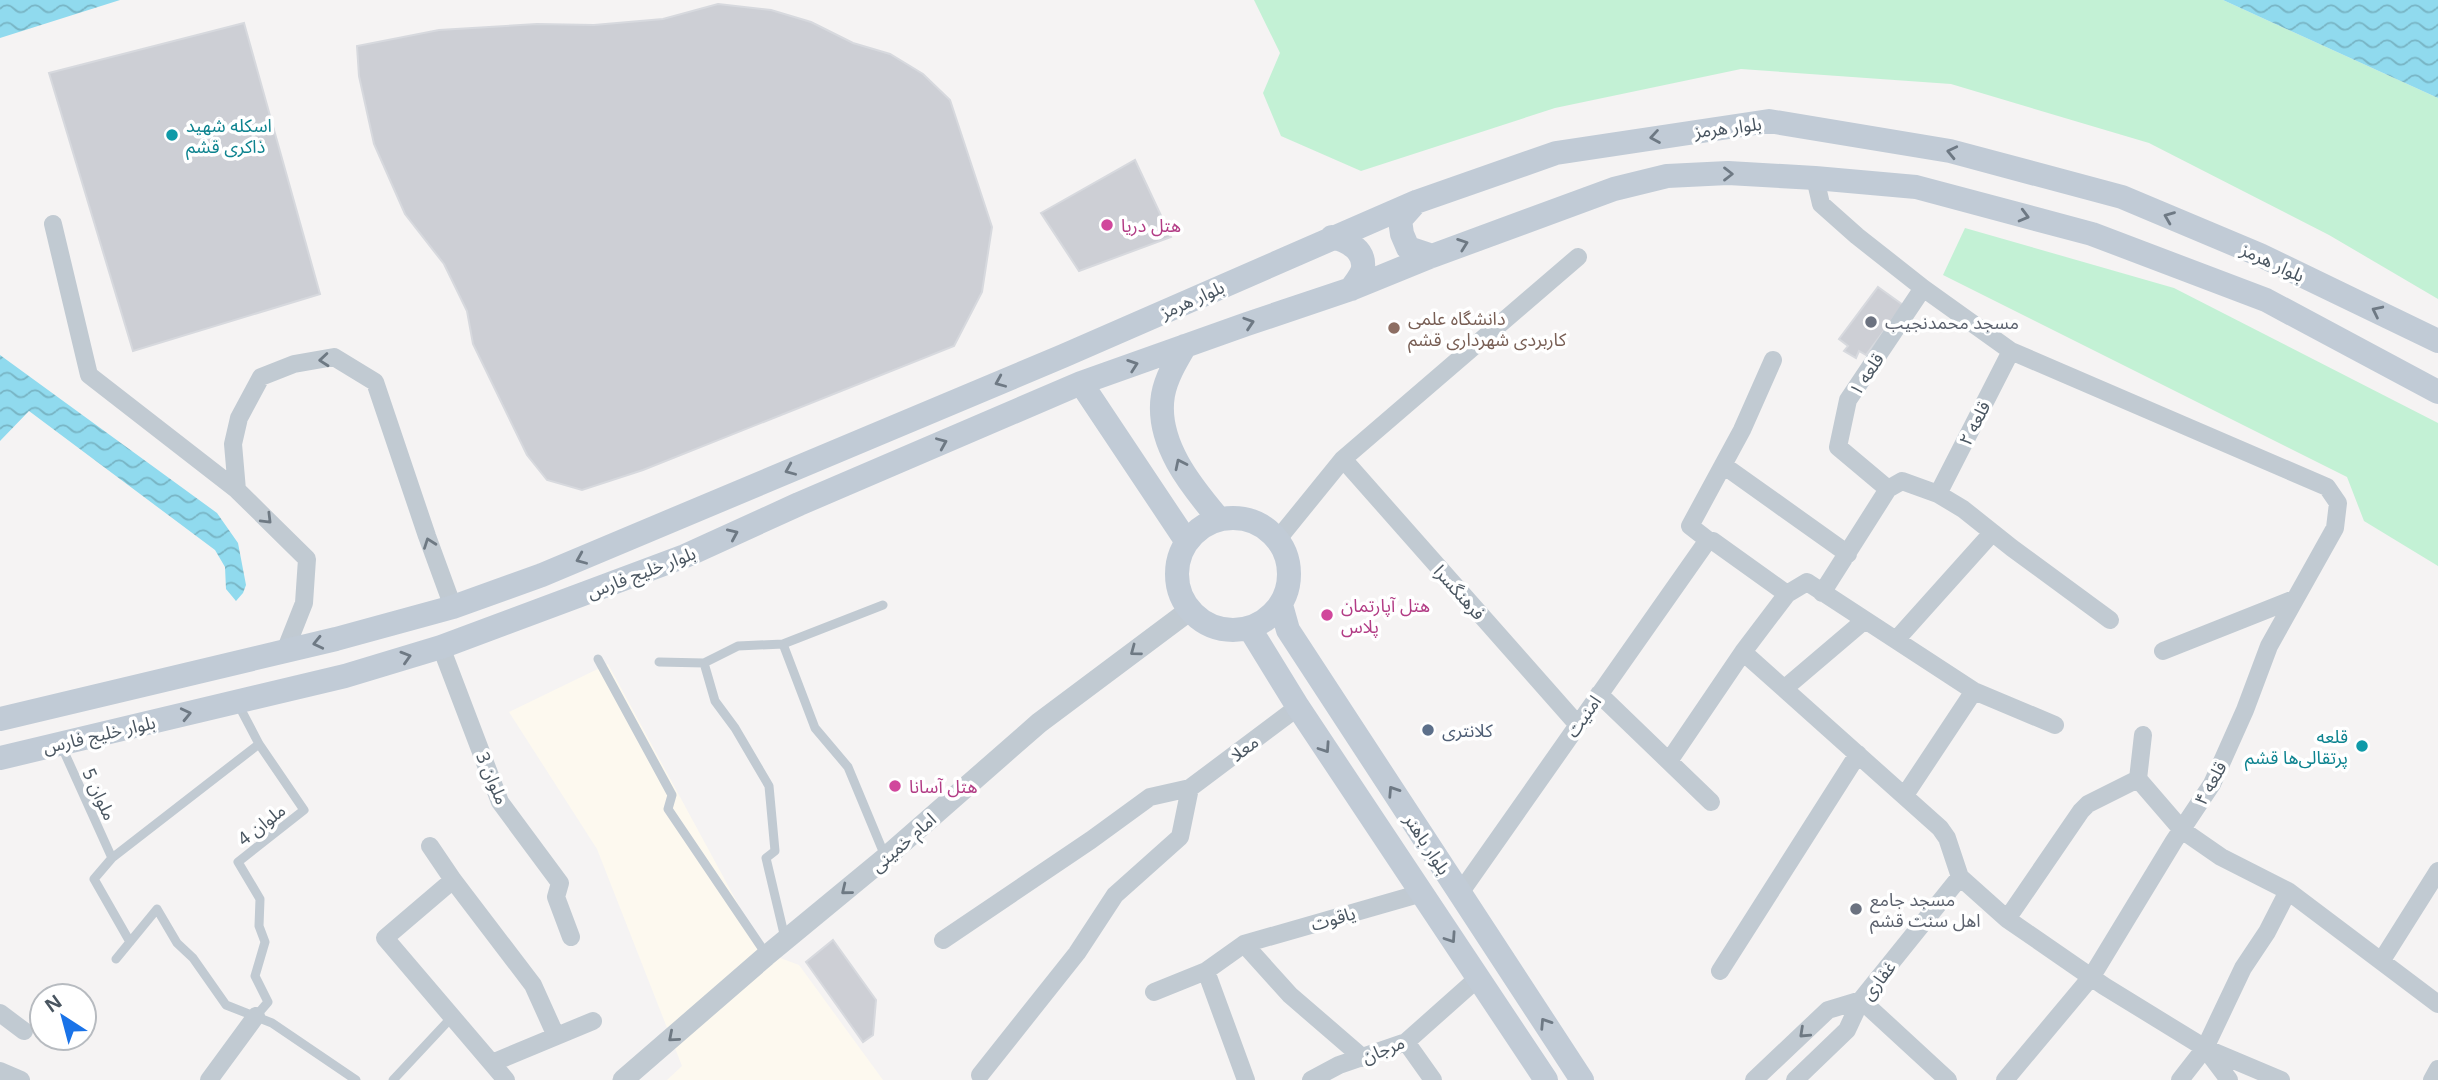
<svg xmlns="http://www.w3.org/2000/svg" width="2438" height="1080" font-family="'Noto Sans','Noto Sans Arabic',sans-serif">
<defs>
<pattern id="water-waves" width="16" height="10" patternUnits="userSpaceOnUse" patternTransform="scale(1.75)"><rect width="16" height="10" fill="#90daee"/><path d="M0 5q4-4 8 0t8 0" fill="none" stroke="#78b4c4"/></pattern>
</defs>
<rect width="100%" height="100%" fill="#f5f3f3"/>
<!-- commercial -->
<path fill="#fdf9ef" d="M608,664l156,288 35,13 84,115h-216l15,-14 -85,-217 -88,-137z"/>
<!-- park -->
<path fill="#c3f1d5" d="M1254,0h969l215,98v201l-109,-64 -180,-92 -198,-59 -210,-15 -186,39 -194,63 -80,-35 -18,-43 17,-40z
M1965,228l209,60 264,135v143l-74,-45 -17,-44 -404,-202z"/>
<!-- water -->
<path fill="url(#water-waves)" d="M0,0h120l-120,38z
M2223,0h215v98z
M0,355l217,158 21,30 8,42 -3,8 -7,8 -10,-12 -1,-22 -10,-17 -186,-139 -29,30z"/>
<!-- building -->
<path fill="#cdcfd5" stroke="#d7d9de" stroke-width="2" d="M718,4l53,6 40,12 42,21 37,11 33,20 27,26 42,127 -10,65 -28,54 -311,124 -61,20 -35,-10 -20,-25 -54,-111 -6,-33 -23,-47 -39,-50 -31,-70 -15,-68 -2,-30 82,-16 98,-6 57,1 69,-6z
M244,23l76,271 -187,57 -84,-278z
M1135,160l36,77 -92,34 -38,-58z
M1878,287l25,18 -37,50 -7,-4 -3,7 -12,-7 4,-5 -9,-7z
M833,940l43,60 -3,35 -10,7 -57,-80z"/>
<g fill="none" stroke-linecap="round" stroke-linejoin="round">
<!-- service -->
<path stroke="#c1cad2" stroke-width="9" d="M783,644l32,84 33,39 37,89
M598,659l74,136 -4,14 98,145
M659,662l45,1 34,-17 45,-2 100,-39
M704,663l11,38 20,27 34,58 6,65 -9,7 19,80
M238,704l21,40 45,66 -66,52 22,37 -1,27 6,16 -10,34 13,26 -12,14
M61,745l51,113
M130,942l-36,-63 18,-21 147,-114
M116,959l41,-50 20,34 16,15 33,47 46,18 84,57
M393,1080l59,-63"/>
<!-- minor -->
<path stroke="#c1cad2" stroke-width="18" d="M1815,178l6,26 36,32 66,52 88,63 316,136 11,16 -3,25 -66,118 -24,64 -33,74 -38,57 -82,135 -87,104
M53,224l36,151 148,115
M1773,360l-31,70 -52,96 18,14 5,1 74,53
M1343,459l235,266
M1723,465l125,89
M1888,489l-50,-42 10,-47 75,-112
M1938,494l73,-143
M1278,539l65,-80 235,-202
M1822,593l66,-104 14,-8 36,13 25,15 49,39 98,72
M1896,640l96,-107
M441,647l59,155 60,81 -4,14 15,40
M285,651l19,-48 3,-44 -70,-69 -4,-46 6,-26 22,-41 33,-13 40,-7 41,25 52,154 26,71
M2163,651l131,-52
M1785,688l80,-68
M1599,694l112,108
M2055,725l-81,-34 -167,-109 -20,12 -44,58 197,176 7,10 13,39 47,42 97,67 101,62 38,-80 24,-36 21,-41
M2143,735l-5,44 44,51 39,27 67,34 150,113
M1669,761l74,-109
M1905,795l69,-104
M430,846l23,34 80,105 23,51
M453,880l-68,58 121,142
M1460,893l248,-353
M2007,919l74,-108 7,-7 50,-25
M943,940l148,-100 59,-43 40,-9 108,-81
M1244,944l46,51 73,63
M2382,960l56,-89
M1206,971l40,109
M1720,971l138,-217
M1154,992l52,-21 38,-27 178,-51
M1861,1000l87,80
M0,1013l24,18
M1406,1042l27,38
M2205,1048l76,32
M2205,1048l24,32
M492,1063l101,-42
M0,1071l21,9
M980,1075l97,-122 38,-58 65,-58 10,-49
M209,1080l47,-64
M1311,1080l28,-15 67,-23 72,-64
M1754,1080l74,-70 33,-10
M1795,1080l52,-50 14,-30 99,-123
M2180,1080l25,-32
M2432,1080l6,-11"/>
<!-- tertiary -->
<path stroke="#c1cad2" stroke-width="21" d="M623,1080l143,-124 120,-99 153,-134 151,-113"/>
<!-- secondary -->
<path stroke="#c1cbd6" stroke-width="24" d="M1416,202l-16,18 2,14 6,14 24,8
M1332,237c15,4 33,12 31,31 -1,7 -8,15 -12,21
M1185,346c-9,15 -19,32 -22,49 -8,47 28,91 56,124
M1081,383l166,-59 104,-35 81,-33 182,-67 53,-13 61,-3 87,5 101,9 176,47 174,66 172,92
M1177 574a56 56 0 1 1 112 0a56 56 0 1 1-112 0Z
M1281,605l7,25 294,450
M1250,629l48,78 248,373
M0,719l336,-80 117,-32 89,-32 521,-219 353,-154 140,-49 213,-32 181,30 172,46 138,58 178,86
M0,758l345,-82 96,-29 244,-91 114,-52 282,-121 106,159"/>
</g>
<!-- one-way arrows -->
<defs><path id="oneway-chevron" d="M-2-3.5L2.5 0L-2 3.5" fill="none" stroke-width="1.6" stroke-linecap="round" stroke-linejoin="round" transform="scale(1.75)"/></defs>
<g stroke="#6e7984">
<use href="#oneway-chevron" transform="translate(1655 137) rotate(171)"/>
<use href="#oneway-chevron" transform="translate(1952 152) rotate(-167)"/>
<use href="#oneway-chevron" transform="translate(1728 174)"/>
<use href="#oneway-chevron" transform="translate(2024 216) rotate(15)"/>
<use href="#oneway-chevron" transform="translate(2169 217) rotate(-158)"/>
<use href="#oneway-chevron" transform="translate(1463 244) rotate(-20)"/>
<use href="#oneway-chevron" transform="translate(2377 311) rotate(-154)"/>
<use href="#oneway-chevron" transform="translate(1249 323) rotate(-18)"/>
<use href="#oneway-chevron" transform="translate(1133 365) rotate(-19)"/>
<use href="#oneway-chevron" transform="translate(1000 382) rotate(157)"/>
<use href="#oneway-chevron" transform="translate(942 443) rotate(-23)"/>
<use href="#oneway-chevron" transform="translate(1180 464) rotate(-116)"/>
<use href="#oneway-chevron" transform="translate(790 470) rotate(157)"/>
<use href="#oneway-chevron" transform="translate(733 534) rotate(-24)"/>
<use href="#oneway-chevron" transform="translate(581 559) rotate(157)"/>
<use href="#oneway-chevron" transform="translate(318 643) rotate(167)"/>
<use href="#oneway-chevron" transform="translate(406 657) rotate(-17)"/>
<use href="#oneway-chevron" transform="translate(186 714) rotate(-13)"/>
<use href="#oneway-chevron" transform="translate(1325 748) rotate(56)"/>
<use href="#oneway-chevron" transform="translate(1393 791) rotate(-123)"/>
<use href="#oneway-chevron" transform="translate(1451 938) rotate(56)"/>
<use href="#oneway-chevron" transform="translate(1545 1023) rotate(-123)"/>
</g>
<g stroke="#6e7983">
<use href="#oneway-chevron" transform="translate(324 360) rotate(175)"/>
<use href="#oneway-chevron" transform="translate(267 519) rotate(45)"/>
<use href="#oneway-chevron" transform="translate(429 543) rotate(-110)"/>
<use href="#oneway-chevron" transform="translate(1135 651) rotate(143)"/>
<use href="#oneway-chevron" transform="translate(846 890) rotate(141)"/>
<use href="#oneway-chevron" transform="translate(1804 1033) rotate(137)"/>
<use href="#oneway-chevron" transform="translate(673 1037) rotate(139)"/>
</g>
<!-- markers -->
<g fill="#0f9aa8" stroke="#fff" stroke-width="2.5">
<circle cx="172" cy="135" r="7"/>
<circle cx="2362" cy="746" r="7"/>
</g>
<g fill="#d1479c" stroke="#fff" stroke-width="2.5">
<circle cx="1107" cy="225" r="7"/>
<circle cx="1327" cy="615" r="7"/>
<circle cx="895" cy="786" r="7"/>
</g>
<g fill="#6b7280" stroke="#fff" stroke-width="2.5">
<circle cx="1871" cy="322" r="7"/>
<circle cx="1856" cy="909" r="7"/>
</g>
<circle fill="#8d6e63" stroke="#fff" stroke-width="2.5" cx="1394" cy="328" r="7"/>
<circle fill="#5c6f8a" stroke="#fff" stroke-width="2.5" cx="1428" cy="730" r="7"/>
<g text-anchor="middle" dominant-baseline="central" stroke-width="7" stroke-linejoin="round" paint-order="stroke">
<!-- culture labels -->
<g font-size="18" fill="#0d838f" stroke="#fff" text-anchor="start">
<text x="186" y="125">اسکله شهید<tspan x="186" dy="21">ذاکری قشم</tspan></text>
<text x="2348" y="736" text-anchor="end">قلعه<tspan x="2348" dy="21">پرتقالی‌ها قشم</tspan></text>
</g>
<!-- street labels -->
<g font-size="18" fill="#4a5661" stroke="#fff">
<text transform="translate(1728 127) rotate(-7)">بلوار هرمز</text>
<text transform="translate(2273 262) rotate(25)">بلوار هرمز</text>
<text transform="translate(1192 299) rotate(-24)">بلوار هرمز</text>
<text transform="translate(1866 374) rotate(-56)">قلعه ۱</text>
<text transform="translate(1974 423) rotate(-63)">قلعه ۲</text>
<text transform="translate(641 572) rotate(-21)">بلوار خلیج فارس</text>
<text transform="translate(1460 592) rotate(48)">فرهنگسرا</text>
<text transform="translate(1583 716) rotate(-55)">امنیت</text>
<text transform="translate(99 734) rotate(-13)">بلوار خلیج فارس</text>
<text transform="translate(1244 748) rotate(-37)">معلا</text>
<text transform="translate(493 778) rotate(67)">ملوان 3</text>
<text transform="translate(2210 783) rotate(-61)">قلعه ۴</text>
<text transform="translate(100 794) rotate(65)">ملوان 5</text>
<text transform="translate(261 824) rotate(-38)">ملوان 4</text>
<text transform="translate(903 842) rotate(-41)">امام خمینی</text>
<text transform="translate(1428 844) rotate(57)">بلوار باهنر</text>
<text transform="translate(1333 918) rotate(-16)">یاقوت</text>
<text transform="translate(1878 980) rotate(-52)">غفاری</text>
<text transform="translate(1383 1049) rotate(-22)">مرجان</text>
</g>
<!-- hotel labels -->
<g font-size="18" fill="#b23c85" stroke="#fff" text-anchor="start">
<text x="1121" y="225">هتل دریا</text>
<text x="1341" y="605">هتل آپارتمان<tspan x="1341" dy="21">پلاس</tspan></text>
<text x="909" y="786">هتل آسانا</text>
</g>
<!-- education labels -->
<g font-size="18" fill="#785e54" stroke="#fff" text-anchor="start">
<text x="1408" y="318">دانشگاه علمی<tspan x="1408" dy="21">کاربردی شهرداری قشم</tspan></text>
</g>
<!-- worship labels -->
<g font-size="18" fill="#5b616d" stroke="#fff" text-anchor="start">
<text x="1885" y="322">مسجد محمدنجیب</text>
<text x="1870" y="899">مسجد جامع<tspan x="1870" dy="21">اهل سنت قشم</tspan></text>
</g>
<!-- service labels -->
<g font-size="18" fill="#4e5e75" stroke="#fff" text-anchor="start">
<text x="1442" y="730">کلانتری</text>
</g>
</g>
<!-- north arrow -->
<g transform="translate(63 1017) rotate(324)"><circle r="33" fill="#ffffff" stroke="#b7bbc0" stroke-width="2"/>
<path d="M0-5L12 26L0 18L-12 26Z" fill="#1a73e8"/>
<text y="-10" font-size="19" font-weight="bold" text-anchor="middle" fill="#4a5661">N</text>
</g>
</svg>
